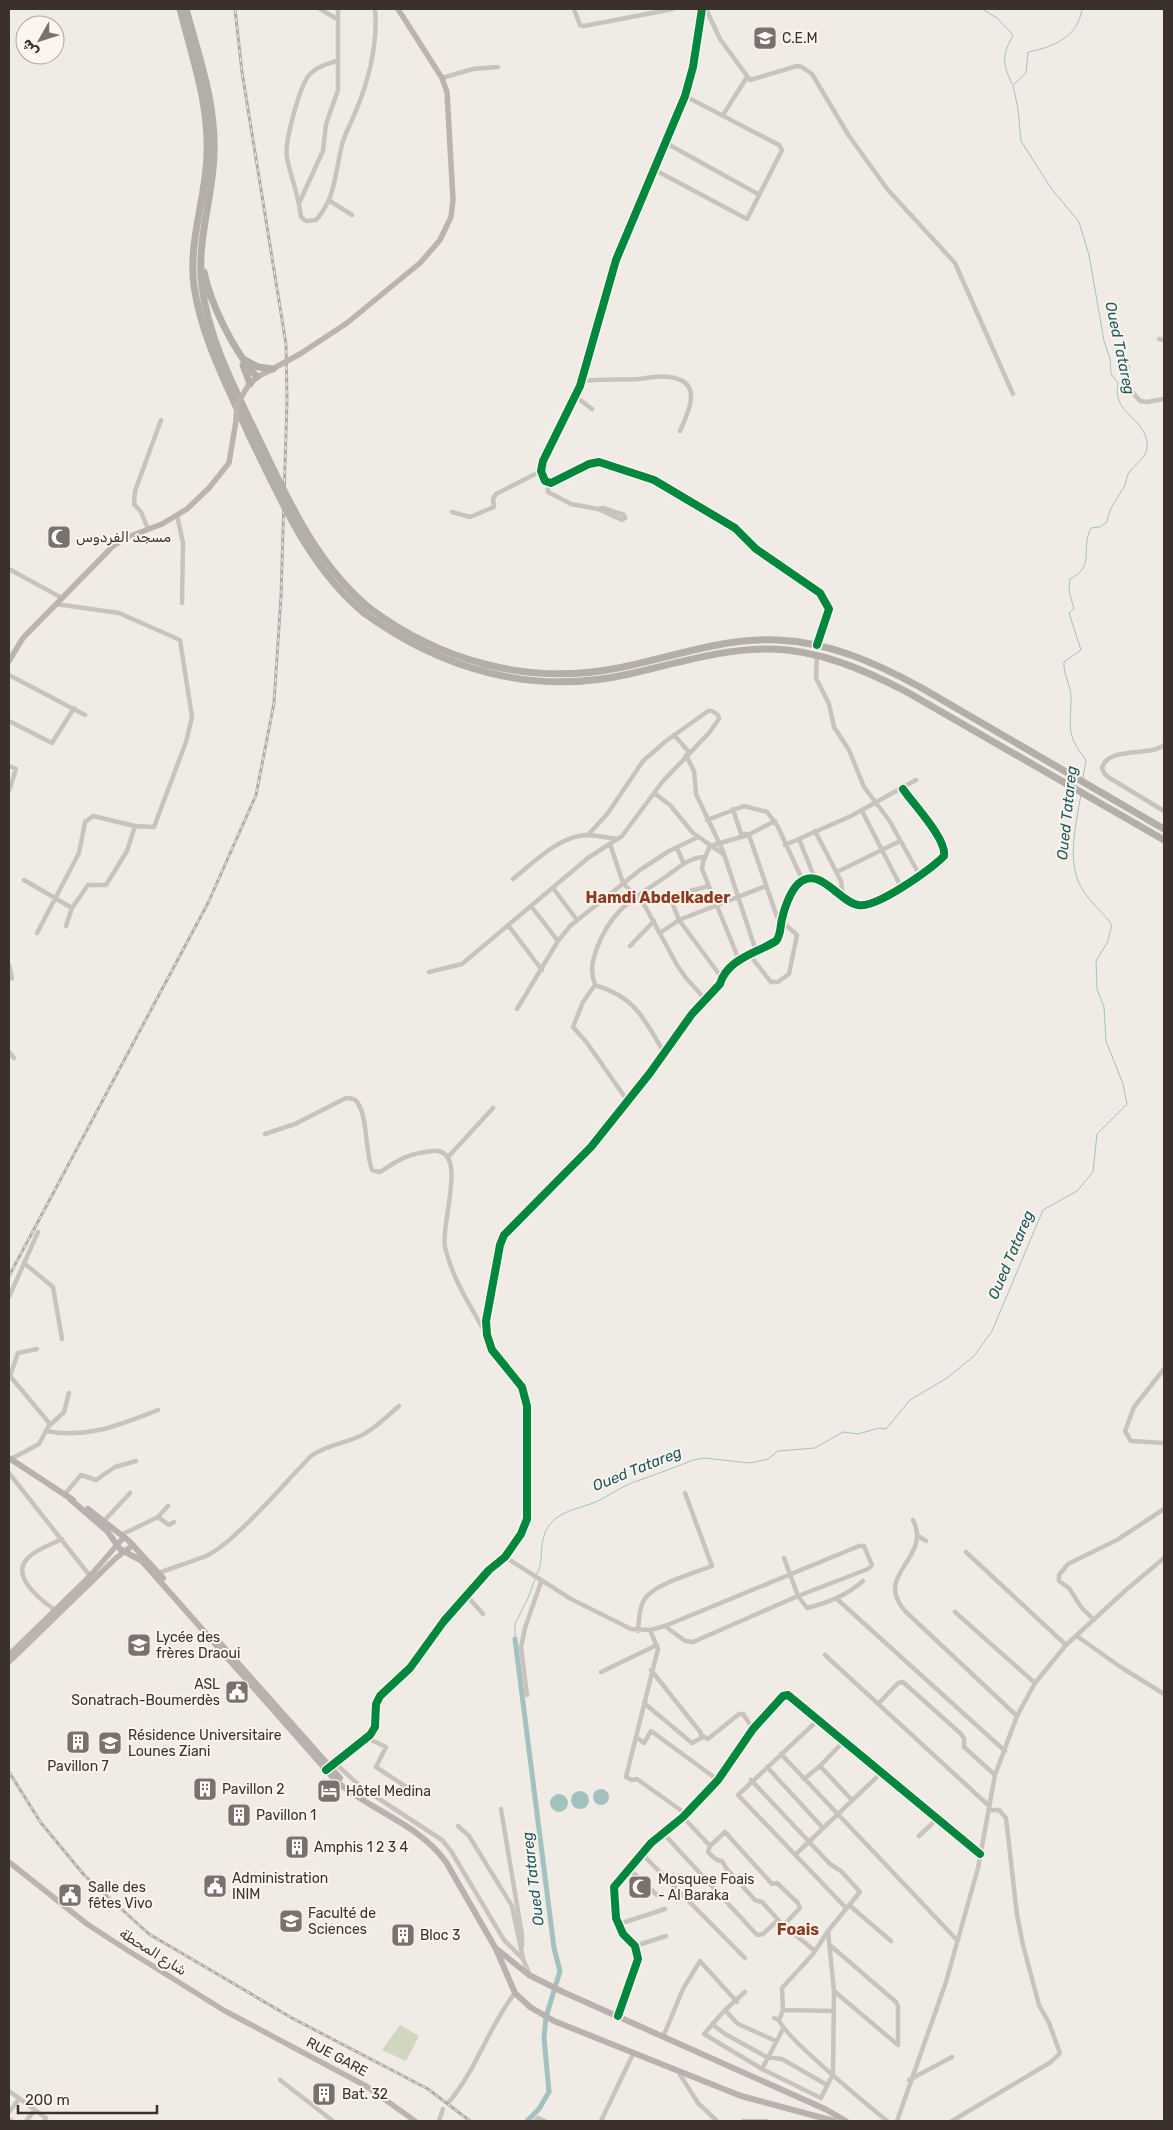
<svg xmlns="http://www.w3.org/2000/svg" width="1173" height="2130" font-family="Rubik,'Noto Sans Arabic',sans-serif">
<rect width="100%" height="100%" fill="#f0ebe5"/>
<!-- green -->
<path fill="#d1d6bf" d="M400,2025l19,11 -13,25 -24,-11z"/>
<!-- water -->
<path fill="#a1c2c1" d="M593 1797a8 8 0 1 1 16 0a8 8 0 1 1-16 0Z
M571 1800a9 9 0 1 1 18 0a9 9 0 1 1-18 0Z
M550 1803a9 9 0 1 1 18 0a9 9 0 1 1-18 0Z"/>
<g fill="none" stroke-linecap="round" stroke-linejoin="round">
<!-- stream -->
<path stroke="#a1c2c1" stroke-width="1" d="M982,9l15,9 16,17c-11,21 -11,27 -1,49
M1082,9c-4,28 -28,38 -54,43l-2,21 -13,12 5,24 3,32 30,47 28,34 10,33 15,86 6,18 1,15 7,9c-6,31 25,33 29,59 2,16 -12,21 -19,32 -1,3 -2,7 -3,11 -7,13 -16,22 -18,37l-7,5 -9,1c-11,21 5,38 -21,51l-1,12 5,18 -5,4 12,37 -17,12c-1,13 7,23 7,35 0,31 -6,36 15,63l-3,18
M536,1575c10,-13 0,-32 14,-51 11,-14 33,-16 48,-23 10,-5 20,-12 31,-17 21,-8 43,-15 64,-24l11,-2 46,5 18,-4 10,-8 37,-3 28,-16 15,2 21,-6 7,1 24,-29 37,-22 27,-22 18,-25 51,-121 34,-19 16,-19 4,-38 30,-30 -4,-20 -17,-43 -2,-34 -7,-18 -1,-28 11,-18 5,-18c-8,-12 -20,-21 -28,-33 -19,-28 -8,-66 -3,-98
M515,1639v-15l13,-26 7,-19"/>
<!-- canal -->
<path stroke="#a1c2c1" stroke-width="5" d="M515,1639l39,309 6,23 -14,46 -2,21 5,54 -10,17 -12,12"/>
<!-- minor -->
<path stroke="#c9c3be" stroke-width="4.5" d="M320,9l17,10
M574,9l6,16 4,1 89,-17
M702,9l-9,58 -8,29 -69,164 -36,126 -37,75 -2,10 4,10 6,2 38,-19 10,-2 55,18 81,48 21,21 64,44 9,16 -12,36
M706,9l14,30 30,41 47,-14 5,1 10,7 37,62 39,54 67,73 58,131
M337,61c-10,3 -19,5 -27,13 -10,10 -26,69 -23,84 4,20 12,38 14,59l5,4 10,-1c21,-23 19,-51 27,-79 3,-9 8,-18 12,-28 14,-33 23,-68 20,-104
M442,78l31,-9 25,-2
M723,115l24,-38
M666,143l92,51
M655,170l92,49 35,-69 -3,-5 -94,-49
M300,201l23,-50 3,-27 12,-34v-81
M330,201l22,14
M1159,339l5,1
M1128,367c-5,14 3,24 12,34l7,1 17,-3
M581,381c20,-2 39,-1 58,-2 10,-1 21,-4 30,-2 35,4 20,34 11,54
M575,396l17,13
M548,484v8l23,12 27,5
M603,508l21,7 1,3 -3,2 -24,-11z
M452,512l18,5 24,-10 -1,-8 3,-5 45,-23
M177,515l6,28 -1,60
M148,529l-7,-17 -7,-8 1,-13 26,-71
M9,569l53,29
M817,655l-1,23 13,26 5,23 15,23 15,37 25,33 31,56
M9,675l76,40
M9,721l43,22 22,-35
M674,735l15,17
M1164,745c-14,12 -56,1 -62,23l2,5 4,4 56,34
M686,755l8,16 2,23 27,57 33,100
M9,766l7,3 -7,22
M654,793l16,12 23,28 30,21
M733,809l8,25h6l3,4 27,79 20,18 -8,39 -11,8h-7l-22,-28
M862,811l39,76
M707,820l37,-14 23,6 10,13 26,56
M815,831l26,50 2,15
M799,839l16,40
M610,844l13,39 22,23 32,59 9,13 20,22
M785,845l66,-29 65,-36
M677,848l7,16
M837,872l63,-31
M513,879c20,-16 46,-43 73,-44 10,0 22,3 32,4
M24,880l48,28
M709,886l-31,8 -6,8 7,18 43,58
M553,888l24,32
M531,906l27,35
M508,925l34,45
M66,926l6,-18 16,-23h18l21,-34 8,-25
M37,933l42,-80 6,-31 8,-6 42,10 19,1 32,-85 6,-25 -12,-77 -61,-27 -63,-9
M660,933l19,-13 87,-34
M630,946l24,-25
M739,960l-37,-91 1,-7 7,-16 38,-11 27,-14
M9,965l3,13 -3,1
M429,972l33,-8 126,-106 34,-22 41,-55 46,-48 10,-14 -1,-4 -6,-4h-4l-42,30 -23,20 -35,52 -20,22
M595,985c42,13 48,33 70,69
M517,1009l41,-68 12,-15 70,-56 29,-19 29,-14
M9,1052l5,6
M627,1100l-40,-57 -14,-16 10,-25 12,-17c-5,-15 -3,-23 2,-37 14,-38 36,-49 67,-70 13,-9 25,-21 41,-21
M265,1134l30,-10 51,-26c4,0 9,0 11,4 11,14 8,50 15,68l8,2c21,-14 28,-18 52,-21 38,-4 8,72 13,96 7,31 26,60 41,87
M449,1156l44,-48
M24,1263l29,24 9,52
M9,1297l29,-65
M37,1349l-19,4 -8,23 40,48
M1164,1369l-30,38 -9,24 6,10 33,2
M46,1431c42,8 73,-6 112,-21
M11,1459l28,-15 9,-17 16,-15 5,-19
M9,1473l81,103
M64,1495l17,-20 15,5 19,-13 21,-6
M158,1517l11,8 5,-3
M913,1520c20,39 -42,54 -7,92l111,104
M104,1521l26,-28
M121,1535l37,-18 10,-11
M918,1536l8,5
M966,1552l100,93
M505,1557l66,42 60,30 19,1 15,-4 194,-80h5l8,19 -4,4 -70,27 -105,46 -8,-1 -20,-15
M784,1558l14,38 9,12c21,-5 39,-12 56,-27
M159,1573c15,-6 32,-11 47,-17 29,-13 81,-76 105,-100 15,-11 31,-12 47,-19 16,-7 28,-20 41,-31
M467,1596l16,18
M837,1599l168,152
M55,1610c-13,-9 -46,-34 -27,-52 8,-9 24,-14 34,-19
M955,1612l80,71
M1094,1620l-13,-13 -12,-19 -10,-7v-6l9,-11 49,-24 47,-31
M650,1630l8,19 -22,88 8,6 7,-12 67,49
M638,1631c1,-12 1,-26 9,-35 12,-13 47,-23 65,-30l-27,-73
M1077,1636l42,30 45,28
M825,1655l163,150
M601,1672l56,-27
M527,1695l-6,-48 4,-19 16,-46
M644,1703l48,40 9,-5v-5l-50,-63
M879,1703l19,-20 5,-1 57,51 4,5v9l31,28
M819,1719l-81,76 108,113
M702,1736l6,3 31,-25h4l10,15
M636,1737l-10,40 6,3 5,-1 49,35
M367,1738l19,9 -10,20 41,27
M781,1754l176,186
M335,1763l26,24 81,53 9,11 53,89 19,19 6,14
M820,1766l24,-25
M329,1767l41,-32 5,-8 1,-23 4,-8 30,-28 34,-47 45,-51 16,-13 16,-23 6,-15v-113l-5,-19 -30,-37 -5,-15 -1,-14 14,-76 4,-10 87,-88 59,-74 42,-59 28,-30c7,-25 37,-31 56,-43 5,-6 4,-14 6,-22 2,-10 8,-27 16,-35 21,-20 41,18 60,21 18,4 73,-36 86,-49 3,-17 -31,-52 -41,-67
M767,1767l56,61
M804,1779l16,-13 31,33
M751,1780l79,84 11,7 19,21 -32,39 -15,23 -31,34 1,22 -4,10
M501,1809l21,126v11
M683,1817l27,29 -2,6c4,4 8,9 14,9l4,7 29,32 7,2 19,21 34,28
M458,1826l11,10 43,70 11,52
M663,1833l94,102 6,-1 15,-14
M919,1836l19,-18
M710,1846l15,-14 47,52 5,-1 21,20 2,5 -16,17
M641,1853l104,105
M795,1855l86,-82
M628,1868l29,27
M849,1905l42,36
M619,1924l46,-15
M635,1946l31,-10
M831,1946l65,56 2,4v39
M834,1991l64,54
M745,1992l-20,18 13,14 38,17
M725,2010l-21,24 58,35 59,29 12,-24 1,-83 -6,-60
M783,2010l51,1
M618,2016l20,-57 -3,-13 -12,-12 -7,-16 -2,-31 37,-44 32,-26 35,-37 35,-51 30,-33 5,-1 192,159
M774,2018l5,2c5,17 89,85 108,101
M712,2024l13,10 42,23 15,2 45,26
M663,2037l20,-48 17,-28 37,41
M762,2069l21,-40
M679,2073l19,30 19,18
M280,2080l53,41
M909,2080l43,-23
M9,2091l37,27 -2,3
M448,2103c30,-35 40,-76 67,-110
M9,2112l10,-13
M9,2119l3,2
M26,2121l9,-11
M439,2121l4,-12
M535,2121l3,-3 7,3
M601,2121l32,-67
M743,2121h23
M897,2121l49,-139 32,-114 17,-93 22,-59 18,-33 31,-38 60,-55 38,-32
M952,2121l99,-59 9,-9 -11,-30 -10,-18 -16,-60 -6,-30 -11,-97 -7,-8h-10"/>
<!-- secondary -->
<path stroke="#bab3ae" stroke-width="5.5" d="M300,354l47,-31 73,-60 20,-23 11,-23 2,-17 -6,-108 -5,-14 -44,-69
M248,386l9,-9 18,-9
M9,661l14,-23 90,-92 15,-9 34,-13 25,-15 22,-21 20,-25 7,-42
M9,1655l81,-79 34,-39
M9,1662l107,-104 17,-13
M9,1862l78,62 40,26 98,61 141,75 49,35"/>
<!-- primary -->
<path stroke="#b8b1ad" stroke-width="6" d="M9,1458l64,42
M70,1499l37,32 13,18 22,12 194,220c35,30 83,43 110,81l50,87 19,44 15,14 24,14 187,75 93,25
M88,1509l41,32 34,37
M219,1642l121,136
M498,1950l31,25 34,17 262,117 21,12"/>
<!-- trunk -->
<path stroke="#b4aea8" stroke-width="7" d="M180,9c12,48 29,94 27,145 -1,44 -19,88 -13,132 8,54 34,101 55,149
M186,9c13,48 30,94 28,145 -1,44 -18,87 -12,132 6,51 31,99 53,145
M204,272c7,34 30,79 53,105
M245,360l13,7 15,2
M243,365l7,19
M368,607c72,54 160,79 250,61 53,-10 105,-31 160,-28 51,2 98,23 142,47l244,142
M364,613c78,57 170,83 265,61 46,-10 94,-26 142,-25 48,1 94,21 136,43l257,148"/>
<!-- rail casing -->
<g stroke="#b1aca8" stroke-width="3">
<path id="rail" d="M9,1276l199,-373 48,-108 18,-92 7,-107 6,-196 -1,-56 -44,-272 -7,-63
M9,1772l32,51 44,53 64,58 143,84 136,71 42,32"/>
</g>
<!-- rail -->
<use href="#rail" stroke="#fbf5ee" stroke-width="1" stroke-dasharray="4" stroke-linecap="butt"/>
<!-- secondary-bridge -->
<path stroke="#bab3ae" stroke-width="5.5" d="M276,367l24,-13
M236,421l1,-17 11,-18"/>
<!-- trunk-bridge -->
<path stroke="#b4aea8" stroke-width="7" d="M255,431c31,64 58,129 113,176
M249,435c32,65 59,131 115,178"/>
<!-- cycleway casing -->
<g stroke="#fbf5ee" stroke-width="11">
<path id="cycleway" d="M702,9l-9,58 -8,29 -69,164 -36,126 -37,75 -2,10 4,10 6,2 38,-19 10,-2 55,18 81,48 21,21 64,44 9,16 -12,36
M326,1770l44,-35 5,-8 1,-23 4,-8 30,-28 34,-47 45,-51 16,-13 16,-23 6,-15v-113l-5,-19 -30,-37 -5,-15 -1,-14 14,-76 4,-10 87,-88 59,-74 42,-59 28,-30c7,-25 37,-31 56,-43 5,-6 4,-14 6,-22 2,-10 8,-27 16,-35 21,-20 41,18 60,21 18,4 73,-36 86,-49 3,-17 -31,-52 -41,-67
M618,2016l20,-57 -3,-13 -12,-12 -7,-16 -2,-31 37,-44 32,-26 35,-37 35,-51 30,-33 5,-1 192,159"/>
</g>
<!-- cycleway -->
<use href="#cycleway" stroke="#00873e" stroke-width="8"/>
</g>
<!-- icons -->
<defs>
<g id="school-square" transform="scale(1.25)"><rect x="-9" y="-9" width="18" height="18" rx="4" fill="#7a716c" stroke="#fbf5ee"/><path d="M0-5L7-2L0 1L-7-2ZM-4 1L0 2.5L4 1V4Q0 6-4 4Z" fill="#fff"/></g>
<g id="mosque-square" transform="scale(1.25)"><rect x="-9" y="-9" width="18" height="18" rx="4" fill="#7a716c" stroke="#fbf5ee"/><path d="M3.5-4.9A6 6 0 1 0 3.5 4.9A5 5 0 1 1 3.5-4.9Z" fill="#fff"/></g>
<g id="civic-square" transform="scale(1.25)"><rect x="-9" y="-9" width="18" height="18" rx="4" fill="#7a716c" stroke="#fbf5ee"/><path d="M-.6-6.5H3V-4.5H.6V-3L4-1V1h2V6H-6V1h2V-1L-.6-3ZM-1.2 2.5V6h2.4V2.5Z" fill="#fff"/></g>
<g id="building-square" transform="scale(1.25)"><rect x="-9" y="-9" width="18" height="18" rx="4" fill="#7a716c" stroke="#fbf5ee"/><path d="M-4-6H4V6H1V3H-1V6H-4ZM-2.5-4.3h1.7v1.8h-1.7ZM.8-4.3h1.7v1.8H.8ZM-2.5-1h1.7V.8h-1.7ZM.8-1h1.7V.8H.8Z" fill="#fff"/></g>
<g id="university-square" transform="scale(1.25)"><rect x="-9" y="-9" width="18" height="18" rx="4" fill="#7a716c" stroke="#fbf5ee"/><path d="M0-5L7-2L0 1L-7-2ZM-4 1L0 2.5L4 1V4Q0 6-4 4Z" fill="#fff"/></g>
<g id="hotel-square" transform="scale(1.25)"><rect x="-9" y="-9" width="18" height="18" rx="4" fill="#7a716c" stroke="#fbf5ee"/><path d="M-6-4.5h1.5V1H6V5H4.5V3h-9V5H-6ZM-4 0a1.8 1.8 0 1 1 3.6 0ZM.5 0V-2.5h3Q6-2.5 6 0Z" fill="#fff"/></g>
</defs>
<g fill-rule="evenodd">
<use href="#school-square" x="765" y="38"/>
<use href="#mosque-square" x="59" y="537"/>
<use href="#school-square" x="139" y="1645"/>
<use href="#civic-square" x="237" y="1692"/>
<use href="#building-square" x="78" y="1742"/>
<use href="#university-square" x="110" y="1743"/>
<use href="#building-square" x="205" y="1789"/>
<use href="#hotel-square" x="329" y="1791"/>
<use href="#building-square" x="239" y="1815"/>
<use href="#building-square" x="297" y="1847"/>
<use href="#civic-square" x="215" y="1886"/>
<use href="#mosque-square" x="640" y="1887"/>
<use href="#civic-square" x="70" y="1895"/>
<use href="#university-square" x="291" y="1921"/>
<use href="#building-square" x="403" y="1935"/>
<use href="#building-square" x="324" y="2094"/>
</g>
<g text-anchor="middle" dominant-baseline="central" stroke-width="4" stroke-linejoin="round" paint-order="stroke">
<!-- poi labels -->
<g font-size="14" fill="#3b302b" stroke="#fbf5ee" text-anchor="start">
<text x="782" y="38">C.E.M</text>
<text x="76" y="537">مسجد الفردوس</text>
<text x="156" y="1637">Lycée des<tspan x="156" dy="16">frères Draoui</tspan></text>
<text x="220" y="1684" text-anchor="end">ASL<tspan x="220" dy="16">Sonatrach-Boumerdès</tspan></text>
<text x="128" y="1735">Résidence Universitaire<tspan x="128" dy="16">Lounes Ziani</tspan></text>
<text x="78" y="1766" text-anchor="middle">Pavillon 7</text>
<text x="222" y="1789">Pavillon 2</text>
<text x="346" y="1791">Hôtel Medina</text>
<text x="256" y="1815">Pavillon 1</text>
<text x="314" y="1847">Amphis 1 2 3 4</text>
<text x="232" y="1878">Administration<tspan x="232" dy="16">INIM</tspan></text>
<text x="658" y="1879">Mosquee Foais<tspan x="658" dy="16">- Al Baraka</tspan></text>
<text x="88" y="1887">Salle des<tspan x="88" dy="16">fêtes Vivo</tspan></text>
<text x="308" y="1913">Faculté de<tspan x="308" dy="16">Sciences</tspan></text>
<text x="420" y="1935">Bloc 3</text>
<text x="342" y="2094">Bat. 32</text>
</g>
<!-- street labels -->
<g font-size="14" fill="#3b302b" stroke="#fbf5ee">
<text transform="translate(153 1952) rotate(32)">شارع المحطة</text>
<text transform="translate(337 2057) rotate(28)">RUE GARE</text>
</g>
<!-- water labels -->
<g font-size="15" font-style="italic" fill="#1f5a5e" stroke="#fbf5ee">
<text transform="translate(1120 348) rotate(78)">Oued Tatareg</text>
<text transform="translate(1067 813) rotate(-84)">Oued Tatareg</text>
<text transform="translate(1011 1255) rotate(-67)">Oued Tatareg</text>
<text transform="translate(637 1469) rotate(-22)">Oued Tatareg</text>
<text transform="translate(533 1879) rotate(-97)">Oued Tatareg</text>
</g>
<!-- quarter labels -->
<g font-size="16" font-weight="bold" fill="#8c3b22" stroke="#fbf5ee">
<text x="658" y="897">Hamdi Abdelkader</text>
<text x="798" y="1929">Foais</text>
</g>
</g>
<!-- border -->
<rect width="1173" height="2130" fill="none" stroke="#3b302b" stroke-width="20"/>
<!-- north arrow -->
<g transform="translate(40 40) rotate(231)"><circle r="24" fill="#fbf5ee" stroke="#aea6a0"/>
<path d="M0-4L9 19L0 12L-9 19Z" fill="#7a716c"/>
<text y="-8" font-size="14" font-weight="bold" text-anchor="middle" fill="#3b302b">ش</text>
</g>
<!-- scale -->
<path d="M18 2105v8h139v-8" fill="none" stroke="#3b302b" stroke-width="2.5"/>
<text x="25" y="2105" font-size="15" fill="#3b302b" stroke="#fbf5ee" stroke-width="4" paint-order="stroke">200 m</text>
</svg>
